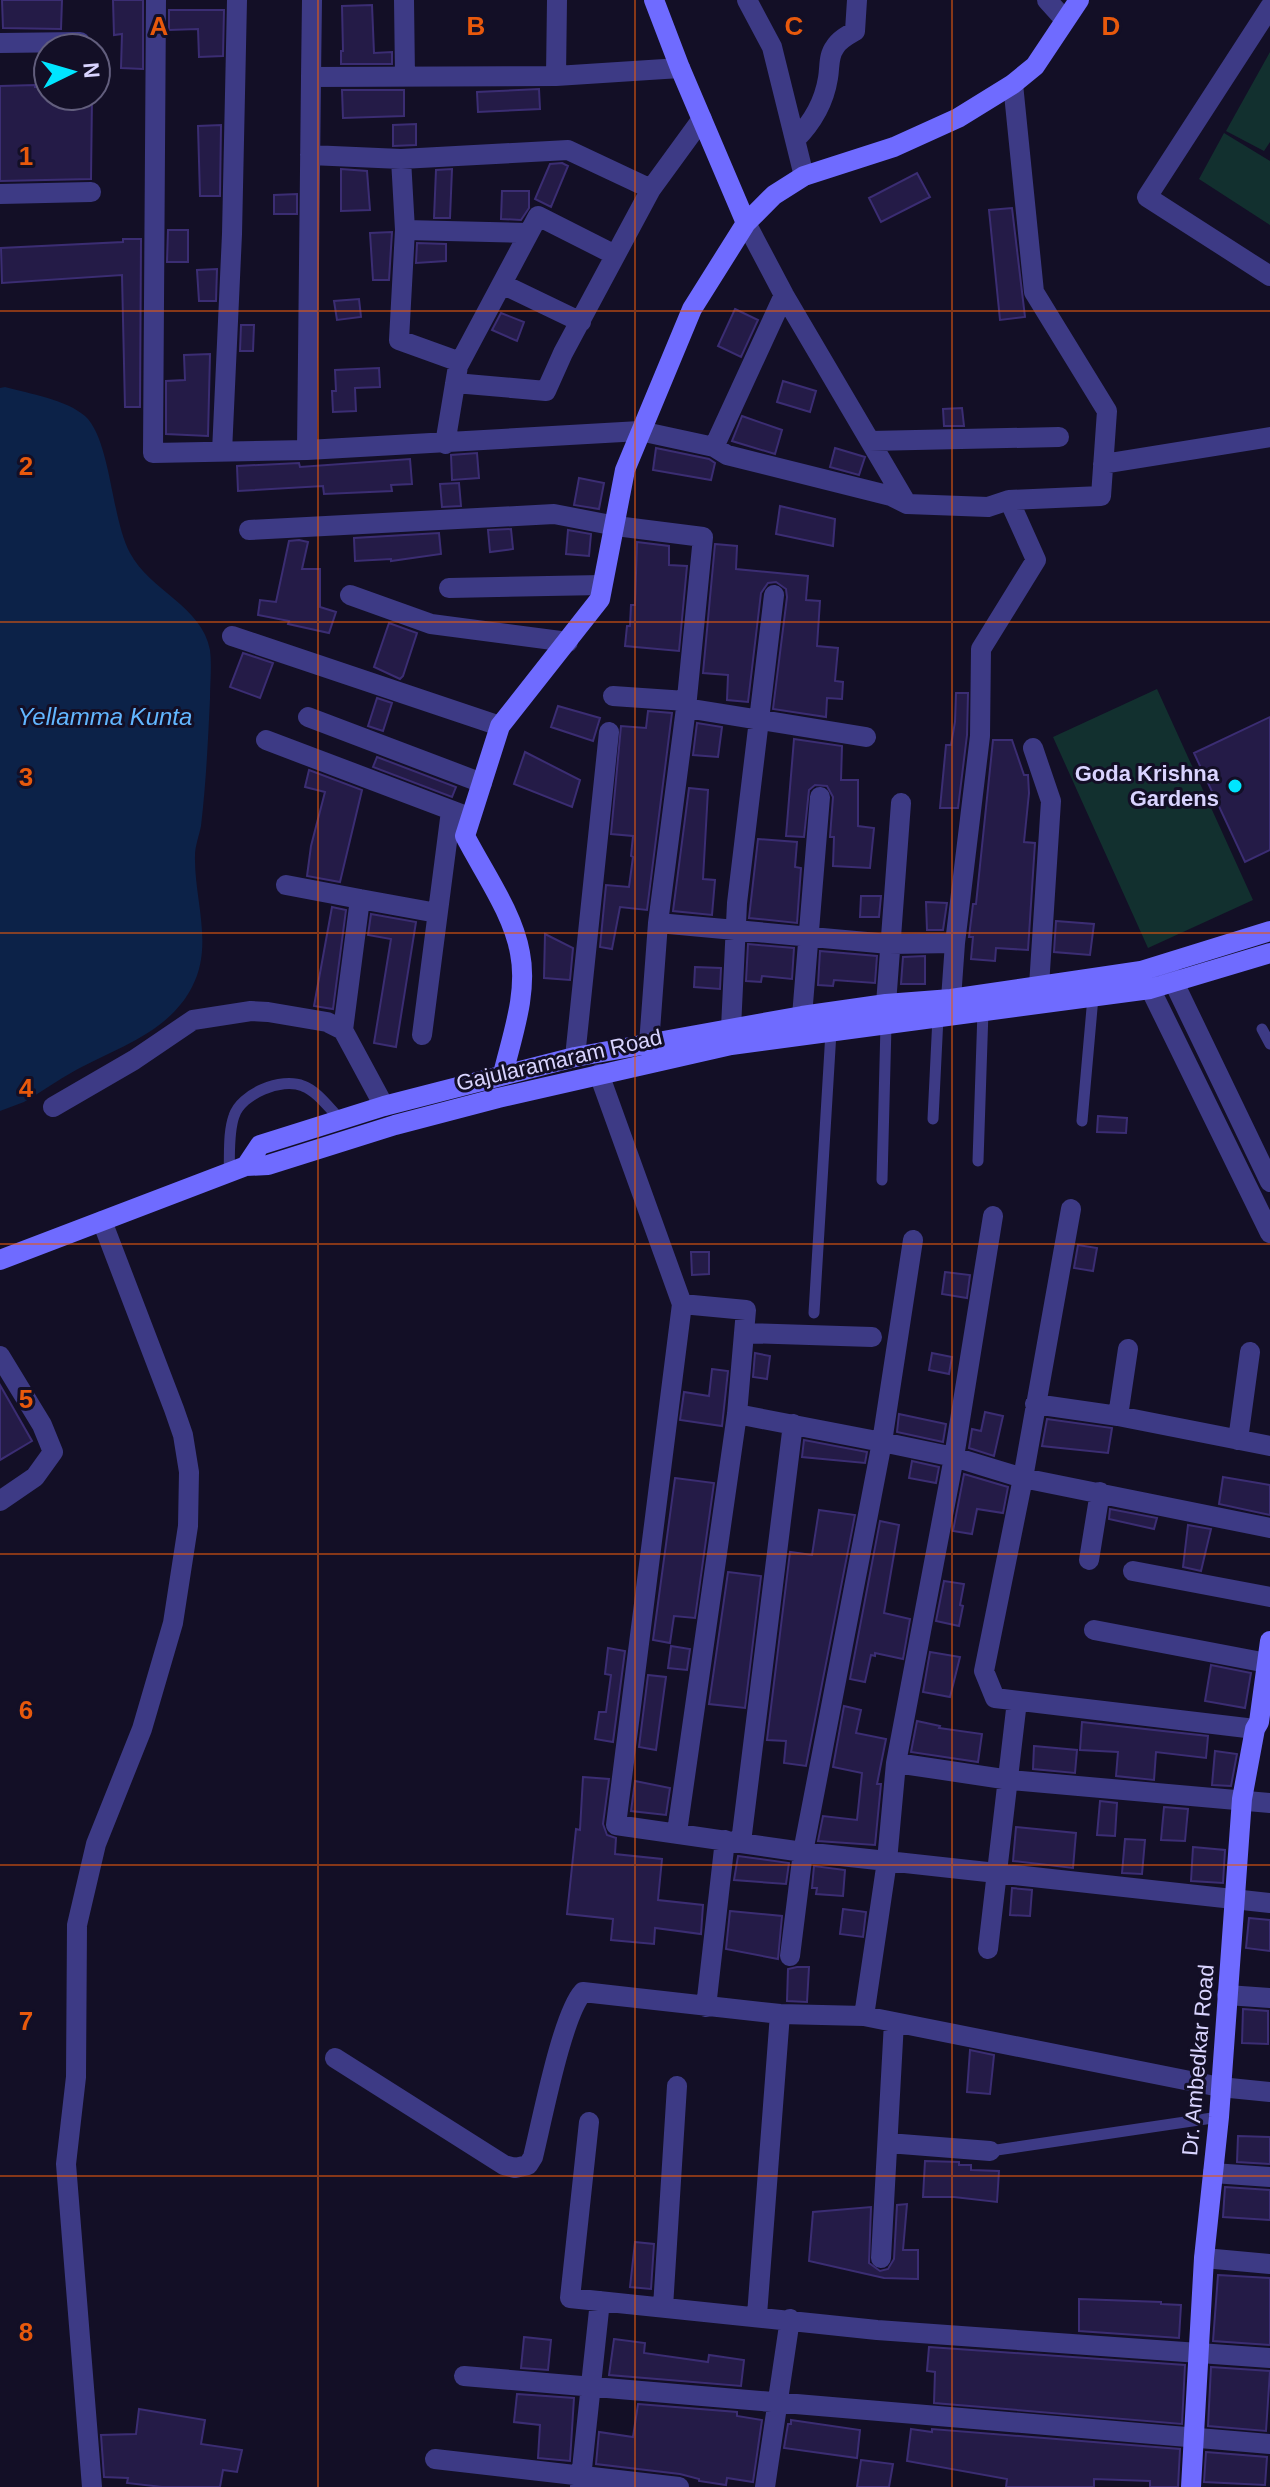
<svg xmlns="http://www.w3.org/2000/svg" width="1270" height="2487" font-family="Arial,sans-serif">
<rect width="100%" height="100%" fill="#130f26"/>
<!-- green -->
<path fill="#12302f" d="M1270,52v90l-6,9 -38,-20z
M1224,133l46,28v64l-71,-46z
M1157,689l96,211 -105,48 -95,-211z"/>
<!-- water -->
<path fill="#0c2248" d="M5,387c25,7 60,12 80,29 26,24 26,102 45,137 20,38 72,53 80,97 2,16 0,33 0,49 -2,42 -4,85 -9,127 -2,10 -6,20 -6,30 -1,43 19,90 -3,131 -23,45 -75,61 -116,83 -18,10 -35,22 -52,32l-24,9v-723z"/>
<!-- building -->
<path fill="#241b47" stroke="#3b2d73" stroke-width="2" d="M2,0h60l-1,29 -58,-1z
M113,0h30v69l-22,-1 1,-34 -8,1z
M372,5l2,48 18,-1v12h-51v-13h2l-1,-45z
M169,10h55l-1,46 -24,1 -1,-28 -29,1z
M35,85v2h13v9h44l-1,83 -91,2v-95z
M539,89l1,20 -62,3 -1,-20z
M342,90h62v26l-61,2z
M416,124v21l-23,1v-21z
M221,125l-1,71h-20l-2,-70z
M562,163l6,3 -17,41 -16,-8 15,-35z
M341,169l26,2 3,39 -29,1z
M452,169l-2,49h-16l2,-48z
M917,173l13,24 -49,25 -12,-24z
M502,191h27v17l-8,12 -20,-1z
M297,194v20h-23v-19z
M1012,208l13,109 -25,3 -11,-110z
M168,230h20v32h-21z
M392,232l-3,48h-16l-3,-47z
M123,239h18l-1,168h-15l-3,-132 -120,8 -1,-35 122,-6z
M417,243l29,1v17l-30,2z
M217,269l-1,32h-17l-2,-31z
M359,299l2,18 -24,3 -3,-19z
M735,309l23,11 -17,37 -23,-11z
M501,313l23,9 -7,19 -25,-11z
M241,325h13l-1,26h-13z
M210,354l-2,82 -42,-2v-53l19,-1 -1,-25z
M379,368l1,19 -25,1 1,23 -23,1 -1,-21h4l-1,-21z
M783,381l33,10 -6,21 -33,-10z
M962,408l2,18h-20l-1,-17z
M742,416l40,14 -7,24 -43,-13z
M656,448l53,11 6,4 -4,17 -58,-10z
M835,448l30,9 -6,18 -29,-8z
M477,453l2,25 -27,2 -1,-25z
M410,459l2,25 -21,1 1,6 -68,3 -1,-8 -85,5 -1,-25 62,-3 1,4z
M579,478l25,5 -5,26 -25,-4z
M459,483l2,23 -19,1 -2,-23z
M780,506l55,13 -2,27 -57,-12z
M511,529l2,20 -23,3 -2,-22z
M568,530l23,4 -2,22 -23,-2z
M439,533l2,21 -50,7v-2l-36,2 -1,-23z
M299,540l9,2 -6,27h18v38l16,5 -7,21 -41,-9 1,-3 -31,-6 2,-15 16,2 13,-61z
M637,542l32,4v19l18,1 -8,85 -54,-5 2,-20h3l1,-21h4z
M715,544l22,2 -1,23 72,7 -2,24 14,1 -3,45 21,2 -3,33 8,1 -1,17 -15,-1 -1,19 -53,-8 14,-112 -1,-8 -10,-7 -8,1 -7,10 -13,109 -21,-2 1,-25 -25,-2z
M389,623l28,10 -14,43 -3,3 -26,-12z
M243,653l30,10 -13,35 -30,-11z
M956,693h12l-1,42 -9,73h-18l6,-63h5l4,-23z
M377,698l15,5 -9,28 -15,-5z
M558,706l42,12 -7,23 -42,-14z
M648,711l24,2 -25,197 -27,-3 -8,42 -12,-2 6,-62 23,2 4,-30 -2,-1 2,-20 -22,-2 10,-108 25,2z
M1270,717v133l-25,12 -51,-109z
M697,723l25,4 -4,30 -25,-2z
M794,739l48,7 -1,34h17v46l16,2 -4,40 -37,-2 1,-29h-4l3,-40 -6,-11 -12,-1 -6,5 -5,47 -18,-1z
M993,740h19l12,35h4l1,18 -5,49 11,1 -7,107 -32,-2 -1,13 -24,-2 2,-22h-4l4,-33h3z
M525,752l55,28 -8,27 -58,-23z
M377,757l79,30 -4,10 -79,-30z
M309,770l53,20 -22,92 -33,-6 4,-30 14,-54 -20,-5z
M689,788l19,2 -5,89 12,1 -3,35 -39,-4z
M758,839l39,3 -2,25 6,1 -4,55 -48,-5z
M861,896h20l-2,21h-19z
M926,902l21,1 -4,27h-16z
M332,907l14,3 -13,99 -19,-3z
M371,914l45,8 -20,125 -22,-4 17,-104 -23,-4z
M1056,921l38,3 -4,31 -36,-3z
M545,934l28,14 -3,32 -26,-2z
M748,944l46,4 -2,31 -30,-3 -1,6 -15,-1z
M820,951l57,5 -2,27 -41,-3 -1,6 -15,-1z
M925,956v28h-24l2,-27z
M695,967l26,1 -1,21 -26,-2z
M1098,1116l29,2 -1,15 -29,-1z
M1078,1245l19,3 -4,23 -19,-3z
M691,1252h18v22l-17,1z
M945,1272l25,3 -3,23 -25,-4z
M755,1353l15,3 -3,23 -14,-2z
M932,1353l20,4 -3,17 -20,-4z
M712,1369l16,2 -6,55 -42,-6 4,-28 25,4z
M0,1385l32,56 -32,19z
M985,1412l18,4 -9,40 -25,-8 3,-19 9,2z
M899,1414l47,10 -3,18 -46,-10z
M1047,1419l65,9 -4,25 -66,-7z
M804,1440l63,12 -2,11 -63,-6z
M912,1461l27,6 -3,16 -27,-5z
M964,1474l44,13 -5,26 -26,-4 -5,25 -19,-3z
M1223,1477l47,8v30l-51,-11z
M675,1478l39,5 -19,135 -21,-2 -4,27 -17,-3z
M1110,1509l47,9 -3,11 -45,-10z
M819,1510l36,5 -49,251 -22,-3 2,-22 -19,-1 23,-188 22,3z
M880,1521l19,4 -15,88 26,6 -7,40 -28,-6v3l-4,-1 -6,27 -15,-3z
M1188,1525l23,4 -10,42 -18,-4z
M728,1572l33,4 -16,132 -36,-4z
M944,1581l20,3 -4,21 3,1 -4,20 -23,-5z
M671,1646l19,3 -3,21 -19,-2z
M608,1648l17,3 -12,91 -18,-3 4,-27h7l5,-37 -6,-1z
M930,1652l30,5 -10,40 -27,-5z
M1211,1665l40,8 -6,35 -40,-7z
M648,1675l18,2 -10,73 -17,-3z
M844,1706l17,4 -5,23 30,6 -9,45h4l-6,61 -57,-4 5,-25 34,4 5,-47 -29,-6z
M917,1721l23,5 -1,2 43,6 -4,28 -67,-10z
M1082,1722l126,14 -2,22 -50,-6 -2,28 -38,-4 2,-24 -38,-2z
M1034,1746l43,4 -2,23 -42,-4z
M1215,1751l22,3 -6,32 -19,-1z
M583,1777l26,2 -6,45 4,11 9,3 -1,16 47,5 -4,41 45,5 -2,29 -46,-6 -1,16 -43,-4 2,-21 -46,-5 9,-85 4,1z
M635,1781l35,7 -4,27 -35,-4z
M1100,1801l17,2 -2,33 -18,-1z
M1164,1807l24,2 -3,32 -24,-1z
M1016,1827l60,6 -3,35 -60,-7z
M1125,1839l20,1 -3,34 -20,-1z
M1193,1847l32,3 -2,33 -32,-2z
M738,1856l51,7 -3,21 -52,-4z
M814,1866l31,4 -2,26 -27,-2 1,-6h-5z
M1012,1888l20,2 -2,26 -20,-1z
M843,1909l23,3 -3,25 -23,-3z
M730,1911l52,5 -4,43 -52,-10z
M1249,1918l21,2v31l-24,-3z
M797,1967h12l-2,35 -20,-1 1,-32z
M1243,2009l25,2v33l-26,-1z
M970,2050l24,5 -4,39 -23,-2z
M1238,2136l32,1v27l-33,-2z
M925,2161l34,1v3h12v5l28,1 -2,31 -43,-5h-31z
M1225,2187l45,3v30l-47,-3z
M907,2204l-4,46h15v29l-34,-1 -75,-17 4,-49 58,-5 -2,56 11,8 8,-2 6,-10 3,-54z
M635,2242l19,2 -3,45 -21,-2z
M1218,2275l52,3v67l-57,-4z
M1079,2299l82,3v2l20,1 -2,33 -100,-7z
M524,2337l27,3 -3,30 -27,-2z
M614,2339l31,4 -1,10 64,9 1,-7 35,5 -3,26 -132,-11z
M929,2347l256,18 -3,59 -248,-21 1,-31 -8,-1z
M1211,2367l59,4 -4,60 -58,-5z
M517,2394l57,4 -4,63 -32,-3 2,-33 -26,-3z
M638,2404l99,8v4l25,4 -9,62 -26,-4 -1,7 -27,-4v-2l-19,-5 -84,-10 3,-32 34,5z
M139,2409l66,11 -4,24 41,6 -5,22 -14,-2 -3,17h-58l-35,-4 1,-5 -24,-1 -3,-42 35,-1z
M791,2420l69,10 -3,28 -73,-10 4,-24h3z
M911,2429l21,3v-3l248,20 -2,38h-28v-6l-56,-2v8h-88l1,-8 -100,-18z
M1206,2452l61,5 -2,28 -61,-3z
M861,2460l32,4 -4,23h-32z"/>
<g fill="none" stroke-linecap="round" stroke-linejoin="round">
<!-- lane -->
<path stroke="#3d3a85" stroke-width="11" d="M1262,1029l8,15
M933,1119l5,-102
M1082,1121l11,-124
M978,1161l5,-150
M229,1172c1,-18 -1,-39 5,-56 7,-22 47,-39 69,-30 14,5 26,22 37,33
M882,1180l4,-155
M814,1313l17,-281
M990,2151l229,-34"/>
<!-- street -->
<path stroke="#3d3a85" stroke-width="20" d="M156,0l-3,453 154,-3
M312,0l-1,77 245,-1 124,-8
M404,0l1,76
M747,0l25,47 32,129
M1047,0l18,20
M1270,7l-123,190 123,79
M0,43l80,-1
M556,76l1,-76
M311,77l-4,373 333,-19 74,16 13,8 164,41 16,8 81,3 21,-7 92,-4 6,-85 -73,-119 -21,-208
M795,140c17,-17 29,-37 33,-62 2,-11 0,-22 7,-31 4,-7 13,-12 20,-16l2,-31
M310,155l91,4 167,-9 83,39
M401,159l4,71
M0,194l91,-2
M746,223l38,72 123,209
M502,284l79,38
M460,362l-61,-22 6,-110 123,3
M455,383l91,8 17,-38 88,-164 51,-70
M870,441l189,-4
M445,444l13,-78 80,-150 77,39
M714,447l70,-152
M222,452l10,-218 5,-234
M1103,464l167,-27
M249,530l305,-16 62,12 87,11 -17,171 -28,215
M449,588l153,-3
M350,595l81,29 137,18
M232,636l268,90
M613,696l73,5
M686,708l180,29
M308,717l174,66
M266,740l198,75
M1033,748l18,53 -12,185
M286,885l74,14
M1167,968l103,214
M1143,974l127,259
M951,999l4,-56 25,-207 1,-87 55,-89 -27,-60
M886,1004l15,-201
M802,1016l18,-219
M731,1028l6,-125 37,-308
M343,1030l17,-131 77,14
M422,1035l29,-224
M649,1044l9,-121 231,21 66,-1
M575,1057l34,-325
M599,1074l83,230 -66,521 187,27 84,9 -23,155
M53,1107l81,-47 59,-40 58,-9 17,1 59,10 16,8 41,76
M1071,1209l-48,269 -39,193 11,27 260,31
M993,1216l-39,241 -58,306 114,17 260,23
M744,1333l128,4
M0,1356l42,69 11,27 -18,25 -35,24
M1035,1404l83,12 152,30
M737,1414l145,28 72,15 69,21 247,50
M1118,1416l10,-67
M1238,1440l12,-88
M1089,1560l11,-68
M1133,1571l137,26
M1094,1630l173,33
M896,1763l-9,98 383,42
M677,1832l60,-418 9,-104 -64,-6
M741,1842l52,-418
M988,1949l29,-248
M790,1956l13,-104 79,-410 31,-202
M1227,1995l43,3
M706,2007l19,-167
M335,2058l169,107 11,3 13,-3 5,-8c9,-36 29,-142 50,-165l197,22 84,2 356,71 50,5
M589,2122l-19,176 307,32 393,28
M888,2143l102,8
M1213,2173l57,4
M881,2258l13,-236
M1204,2258l66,6
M663,2307l14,-221
M757,2315l23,-301
M464,2376l806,68
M435,2459l244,28
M92,2487l-26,-323 10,-87 1,-152 19,-81 46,-115 31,-106 15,-97 1,-54 -6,-37 -9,-26 -72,-188
M580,2487l20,-186
M765,2487l25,-168"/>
<!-- secondary -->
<path stroke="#6f6bff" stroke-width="20" d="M654,0l26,68 66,155
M503,1074c9,-38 25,-81 17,-121 -7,-40 -36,-80 -55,-117l35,-110 100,-127 25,-129 67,-161 54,-86 28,-28 30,-19 90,-29 64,-29 55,-34 22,-18 44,-66
M246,1166l14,-21 124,-39 191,-49 227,-41 84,-12 65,-5 190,-28 129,-40
M0,1260l246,-94 22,-1 127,-40 103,-27 233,-53 419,-56 120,-36
M1191,2487l13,-229 15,-141 23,-318 13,-70 4,-7 11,-81"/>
</g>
<!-- grid -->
<path fill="none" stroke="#e8590c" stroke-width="2" stroke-opacity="0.55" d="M318,0v2487M635,0v2487M952,0v2487M0,311h1270M0,622h1270M0,933h1270M0,1244h1270M0,1554h1270M0,1865h1270M0,2176h1270"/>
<!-- markers -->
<circle fill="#00e5ff" stroke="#130f26" stroke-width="3" cx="1235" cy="786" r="8"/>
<g text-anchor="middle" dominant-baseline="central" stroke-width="6" stroke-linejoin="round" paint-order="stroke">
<!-- poi labels -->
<g font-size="22" font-weight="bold" fill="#d9d4ff" stroke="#130f26" text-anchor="end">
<text x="1219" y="773">Goda Krishna<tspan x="1219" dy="25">Gardens</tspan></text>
</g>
<!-- street labels -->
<g font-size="22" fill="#d9d4ff" stroke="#130f26">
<text transform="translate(559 1060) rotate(-13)">Gajularamaram Road</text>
<text transform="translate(1198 2060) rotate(-85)">Dr. Ambedkar Road</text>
</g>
<!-- water labels -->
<g font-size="24" font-style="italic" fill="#62b6ff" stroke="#130f26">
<text x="105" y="716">Yellamma Kunta</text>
</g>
</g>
<g font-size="26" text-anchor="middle" font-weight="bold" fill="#e8590c" stroke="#130f26" stroke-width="6" stroke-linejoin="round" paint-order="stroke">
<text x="159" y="35">A</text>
<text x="476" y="35">B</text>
<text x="794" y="35">C</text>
<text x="1111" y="35">D</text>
<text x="26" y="165">1</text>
<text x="26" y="475">2</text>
<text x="26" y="786">3</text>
<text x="26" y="1097">4</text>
<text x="26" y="1408">5</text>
<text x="26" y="1719">6</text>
<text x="26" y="2030">7</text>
<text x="26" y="2341">8</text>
</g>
<!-- north arrow -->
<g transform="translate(72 72) rotate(85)"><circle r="38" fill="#130f26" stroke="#625e7d" stroke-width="2"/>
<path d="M0-6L14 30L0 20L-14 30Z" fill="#00e5ff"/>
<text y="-12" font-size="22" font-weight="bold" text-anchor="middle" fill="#d9d4ff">N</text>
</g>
</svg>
